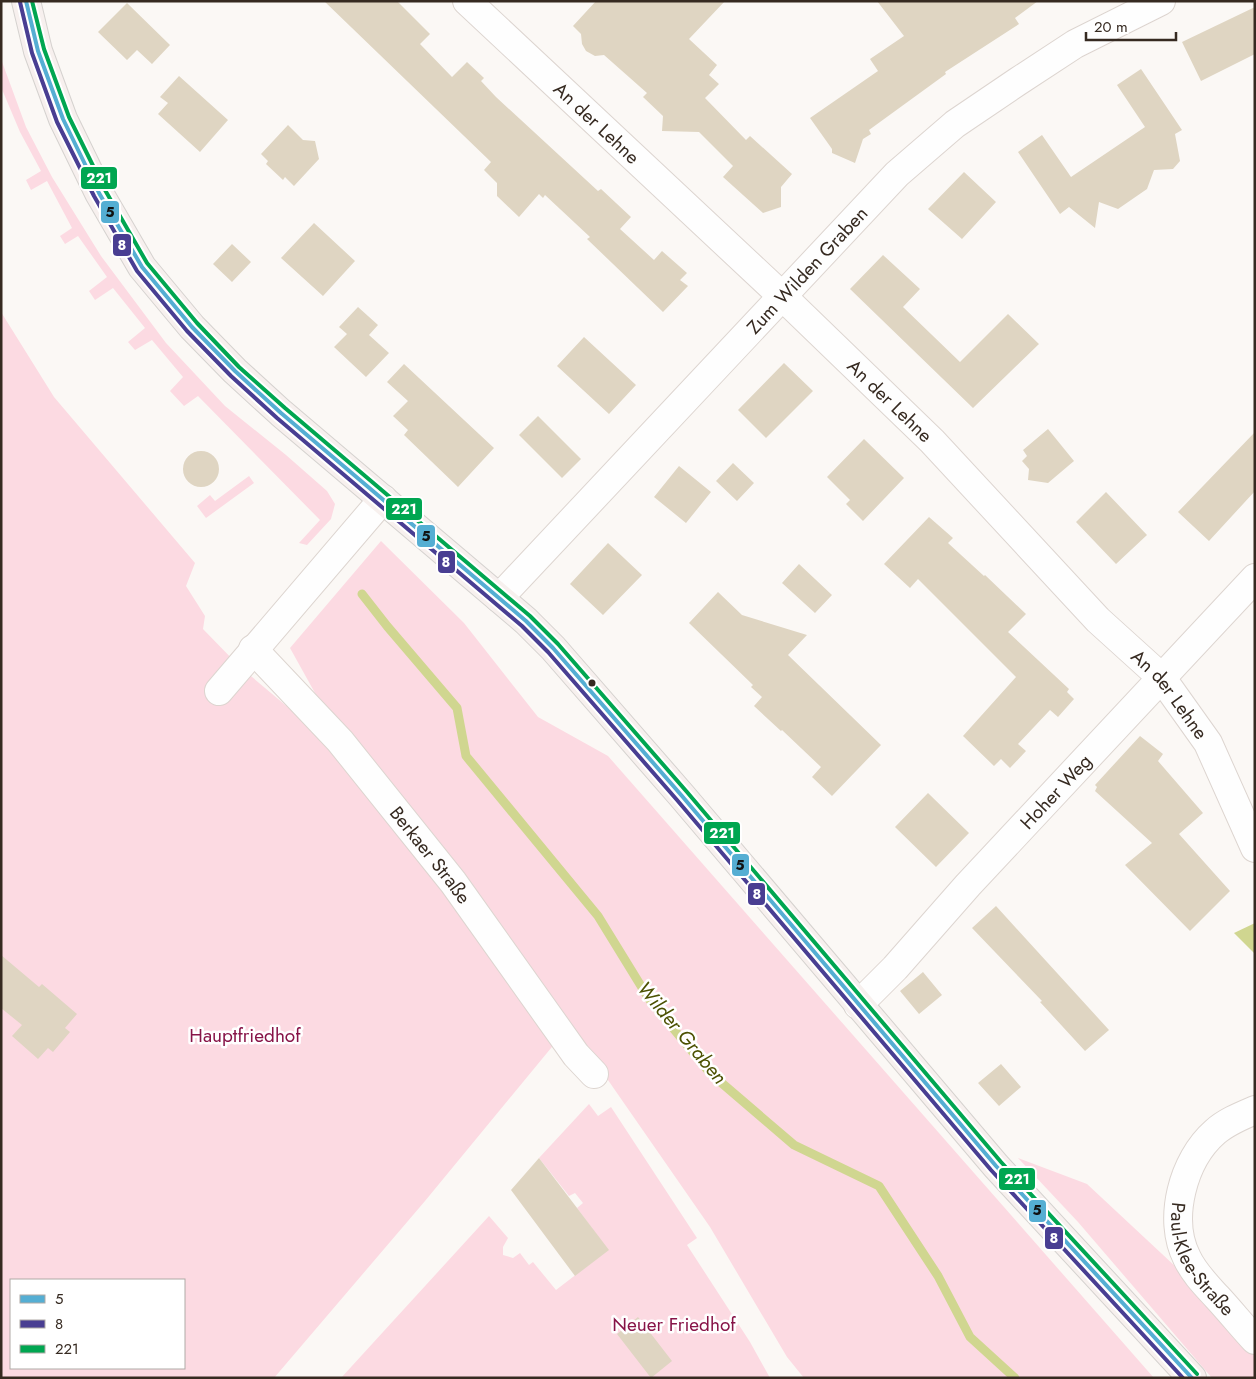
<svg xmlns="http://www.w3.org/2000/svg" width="1256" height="1379" font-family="Jost,sans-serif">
<rect width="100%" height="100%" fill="#fbf8f5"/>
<!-- green -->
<path fill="#fcdae2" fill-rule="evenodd" d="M1,59l25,68 26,50 49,79 65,87 59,63 61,49 41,36 8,13 -4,15 -24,26 -8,-2 21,-23 -122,-124 -14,10 -14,-15 13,-14 -31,-37 -17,10 -7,-8 17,-14 -32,-40 -18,12 -6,-9 18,-14 -29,-41 -13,8 -5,-8 12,-8 -25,-47 -16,9 -5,-10 15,-9 -21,-39 -19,-45z
M1,312l53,85 141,166 -9,23 19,30 -2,13 36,37 95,80 222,296 -131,159 -151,177h-273zM11,1280h173v88h-173z
M249,476l5,7 -48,35 -9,-12 13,-11 5,6z
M381,541l83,82 74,94 70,39 546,622h-350l-17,-21 -77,-130 -109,-157 -286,-377 -25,-45z
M589,1104l9,12 13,-9 86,131 -10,7 63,97 20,36h-429l148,-162 19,22 -5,9v8l10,3 7,-5 9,12 4,-3 23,28 52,-40 -31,-42 6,-5 -8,-10 -6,3 -30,-38z
M1018,1158l69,26 104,97 64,73v24h-43l-134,-156z"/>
<!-- water -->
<path fill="#d0d690" d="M1255,923v31l-21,-21z"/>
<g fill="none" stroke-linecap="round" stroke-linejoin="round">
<!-- stream -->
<path stroke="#d0d690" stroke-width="9" d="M362,594l25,32 70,82 9,48 132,160 51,83 61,74 84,72 85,41 59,90 32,61 45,41"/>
</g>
<!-- building -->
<path fill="#dfd5c2" d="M324,1h73l33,33 -10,10 32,33 15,-15 17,16 -3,3 15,16 102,94 3,-2 30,28 -11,12 34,31 8,-9 25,22 -7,7 8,6 -25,26 -76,-73 3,-2 -45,-42 -2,3 -4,-4 -20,23 -22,-21v-13l-13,-13 7,-8z
M596,1h129l-36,38 28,26 -8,10 10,9 -14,14 41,42 4,-4 42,38 -11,13v20l-18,6 -40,-36 10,-11 -34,-34 -37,-1 1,-15 -20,-19 4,-4 -43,-38 -9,1 -9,-5 -4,-7 -1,-10 -8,-8z
M877,1h161l-23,17 4,6 -74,48 1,2 -77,56 2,4 -8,5 -8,24 -23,-10v-4l-22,-31 68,-47 -8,-12 34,-23z
M127,3l43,42 -18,19 -15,-14 -10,10 -29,-28z
M1255,7v47l-54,27 -19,-39z
M1141,69l41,61 -7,4 5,27 -7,8 -19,1 -7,19 -29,20 -19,-7 -4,26 -26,-21 -9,7 -42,-62 24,-17 29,42 74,-50 -28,-42z
M179,76l49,44 -28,32 -42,-38 10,-11 -8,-6z
M288,125l15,15 12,1 4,18 -25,27 -9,-9 -2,3 -17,-16 2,-3 -7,-7z
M964,172l32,30 -34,37 -34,-30z
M314,223l41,38 -32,35 -42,-38z
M232,244l19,18 -19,20 -19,-18z
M883,255l37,34 -17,18 57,55 48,-48 31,30 -66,64 -123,-119z
M358,307l20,18 -9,10 20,18 -23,24 -32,-30 13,-13 -8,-7z
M584,337l52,48 -27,29 -52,-48z
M784,363l29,28 -47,47 -28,-28z
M404,364l90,84 -36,39 -54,-52 4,-5 -15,-14 15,-15 -21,-19z
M538,416l43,43 -19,19 -43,-43z
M1048,429l26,32 -26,22 -20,-3 1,-11 -7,-8 5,-5 -4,-6z
M1255,432v59l-46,50 -31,-29z
M864,439l40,39 -41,43 -17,-17 4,-4 -23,-23z
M183 469a18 18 0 1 1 36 0a18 18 0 1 1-36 0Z
M733,463l21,20 -17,18 -21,-20z
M679,466l32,26 -25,31 -32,-26z
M1106,492l41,43 -31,29 -40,-42z
M929,517l24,21 -5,5 36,33 1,-1 41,39 -18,18 61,57 -2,3 7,7 -16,18 -8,-7 -32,34 8,7 -16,17 -9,-9 -7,7 -31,-30 53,-59 -98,-98 -8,9 -26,-24z
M608,543l34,32 -39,40 -33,-31z
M799,564l33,31 -17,18 -33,-30z
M718,592l24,23 65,20 -19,20 93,90 -49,51 -20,-19 9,-10 -39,-37 -1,1 -27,-25 8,-9 -11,-10 2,-2 -64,-62z
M1140,736l23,18 -5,7 45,52 -24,21 51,57 -40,40 -65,-66 27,-22 -57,-52 2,-4 -2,-2z
M928,793l41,40 -33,34 -41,-40z
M996,906l113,124 -24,21 -45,-49 2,-1 -70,-73z
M1,955l38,32 3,-3 35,30 -12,14 5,4 -17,20 -5,-4 -10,11 -26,-23 10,-11 -21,-17z
M923,972l19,23 -23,19 -19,-23z
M1001,1064l20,23 -22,19 -21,-23z
M539,1158l70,92 -34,26 -64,-86z
M638,1317l34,44 -21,17 -34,-44z"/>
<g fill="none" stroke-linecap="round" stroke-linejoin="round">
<!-- minor casing -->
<g stroke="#ddd5d0" stroke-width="30">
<g id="minor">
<path id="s1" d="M467,1l315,295 150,145 166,179 63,57 47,66 47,105"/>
<path id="s2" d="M499,598l398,-424 58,-50 62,-42 58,-38 86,-43"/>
<path id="s3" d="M253,649l87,92 113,141 123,173 18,19"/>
<path d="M219,691l164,-192"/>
<path id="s4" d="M858,1005l37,-37 73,-83 287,-307"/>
<path id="s5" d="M1255,1110c-14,6 -29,12 -40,22 -32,28 -48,87 -28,126 7,15 19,27 30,39 13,14 25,29 38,43"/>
</g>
</g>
<!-- major casing -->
<g stroke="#d5d2cf" stroke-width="30">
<path id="major" d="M26,1l12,50 25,68 36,74 43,74 50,60 43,44 46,42 218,185 27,23 27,27 129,148 314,370 196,212"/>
</g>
<!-- minor -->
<use href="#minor" stroke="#fefefe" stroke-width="28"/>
<!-- major -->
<use href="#major" stroke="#f7f0ee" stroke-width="28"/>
<!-- bus-1 casing -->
<g stroke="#fff" stroke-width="8">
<path id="bus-1" d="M26,1l12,50 25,68 36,74 43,74 50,60 43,44 46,42 245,208 27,27 129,148 314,370 196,212"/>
</g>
<!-- bus-2 casing -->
<g stroke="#fff" stroke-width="8">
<path id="bus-2" d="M20,2l12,51 25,69 37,74 43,75 50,60 44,45 46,42 245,208 26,26 129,148 314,370 192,208"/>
</g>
<!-- bus-3 casing -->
<g stroke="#fff" stroke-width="8">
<path id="bus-3" d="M32,1l12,48 25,68 36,73 42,73 50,60 42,44 46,41 245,208 28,28 129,148 314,370 196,212"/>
</g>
<!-- bus-1 -->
<use href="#bus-1" stroke="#55aed3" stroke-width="4"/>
<!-- bus-2 -->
<use href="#bus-2" stroke="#493e92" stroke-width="4"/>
<!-- bus-3 -->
<use href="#bus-3" stroke="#00a651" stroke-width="4"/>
</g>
<!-- markers -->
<circle fill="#362a21" stroke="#fff" stroke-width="2" cx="592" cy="683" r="4.5"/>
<g text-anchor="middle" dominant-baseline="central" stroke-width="5" stroke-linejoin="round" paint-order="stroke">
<!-- street labels -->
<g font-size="19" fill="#362a21" stroke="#fff">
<text stroke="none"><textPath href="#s1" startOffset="178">An der Lehne</textPath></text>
<text stroke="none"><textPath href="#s2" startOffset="450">Zum Wilden Graben</textPath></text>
<text stroke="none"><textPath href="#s1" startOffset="582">An der Lehne</textPath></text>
<text stroke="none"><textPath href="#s1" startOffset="988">An der Lehne</textPath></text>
<text stroke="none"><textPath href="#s4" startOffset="291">Hoher Weg</textPath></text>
<text stroke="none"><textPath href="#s3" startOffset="272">Berkaer Straße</textPath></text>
<text stroke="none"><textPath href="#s5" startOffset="190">Paul-Klee-Straße</textPath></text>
</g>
<!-- park labels -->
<g font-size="19" fill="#871448" stroke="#fff">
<text x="245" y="1035">Hauptfriedhof</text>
<text x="674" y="1324">Neuer Friedhof</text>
</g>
<!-- water labels -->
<g font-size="20" font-style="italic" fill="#4c5102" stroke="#fff">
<text transform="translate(682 1033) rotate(50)">Wilder Graben</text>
</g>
</g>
<g stroke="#fff" stroke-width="2">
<rect x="80" y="166" width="38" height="24" rx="5" fill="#00a651"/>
<rect x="100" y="200" width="20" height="24" rx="5" fill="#55aed3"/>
<rect x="112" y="233" width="20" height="24" rx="5" fill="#493e92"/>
<rect x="385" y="497" width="38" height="24" rx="5" fill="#00a651"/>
<rect x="416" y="524" width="20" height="24" rx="5" fill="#55aed3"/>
<rect x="437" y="550" width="19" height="24" rx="5" fill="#493e92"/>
<rect x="703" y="821" width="38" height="24" rx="5" fill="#00a651"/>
<rect x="731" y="853" width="19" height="24" rx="5" fill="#55aed3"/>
<rect x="747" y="882" width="19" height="24" rx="5" fill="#493e92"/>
<rect x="998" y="1167" width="38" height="24" rx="5" fill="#00a651"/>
<rect x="1028" y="1199" width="19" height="24" rx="5" fill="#55aed3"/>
<rect x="1044" y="1226" width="20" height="24" rx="5" fill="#493e92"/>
</g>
<g font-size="14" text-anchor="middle" font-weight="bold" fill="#fff">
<text x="99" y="183">221</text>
<text x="122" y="250">8</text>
<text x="404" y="514">221</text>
<text x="446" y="567">8</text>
<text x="722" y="838">221</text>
<text x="757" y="899">8</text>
<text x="1017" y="1184">221</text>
<text x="1054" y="1243">8</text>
</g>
<g font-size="14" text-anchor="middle" font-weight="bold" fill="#111">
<text x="110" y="217">5</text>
<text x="426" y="541">5</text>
<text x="740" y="870">5</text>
<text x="1037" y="1215">5</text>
</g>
<!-- border -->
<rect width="1256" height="1379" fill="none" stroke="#362a21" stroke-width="5"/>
<!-- legend -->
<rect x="10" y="1279" width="175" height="90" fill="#ffffff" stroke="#afaaa6"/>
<rect x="20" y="1295" width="25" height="8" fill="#55aed3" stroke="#afaaa6"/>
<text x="55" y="1304" font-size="15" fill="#362a21">5</text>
<rect x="20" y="1320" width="25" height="8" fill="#493e92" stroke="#afaaa6"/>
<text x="55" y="1329" font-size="15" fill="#362a21">8</text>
<rect x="20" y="1345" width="25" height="8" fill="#00a651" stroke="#afaaa6"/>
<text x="55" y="1354" font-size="15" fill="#362a21">221</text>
<!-- scale -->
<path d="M1086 32v8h90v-8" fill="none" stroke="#362a21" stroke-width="2.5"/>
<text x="1094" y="32" font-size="15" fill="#362a21" stroke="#ffffff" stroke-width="4" paint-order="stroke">20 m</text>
</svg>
